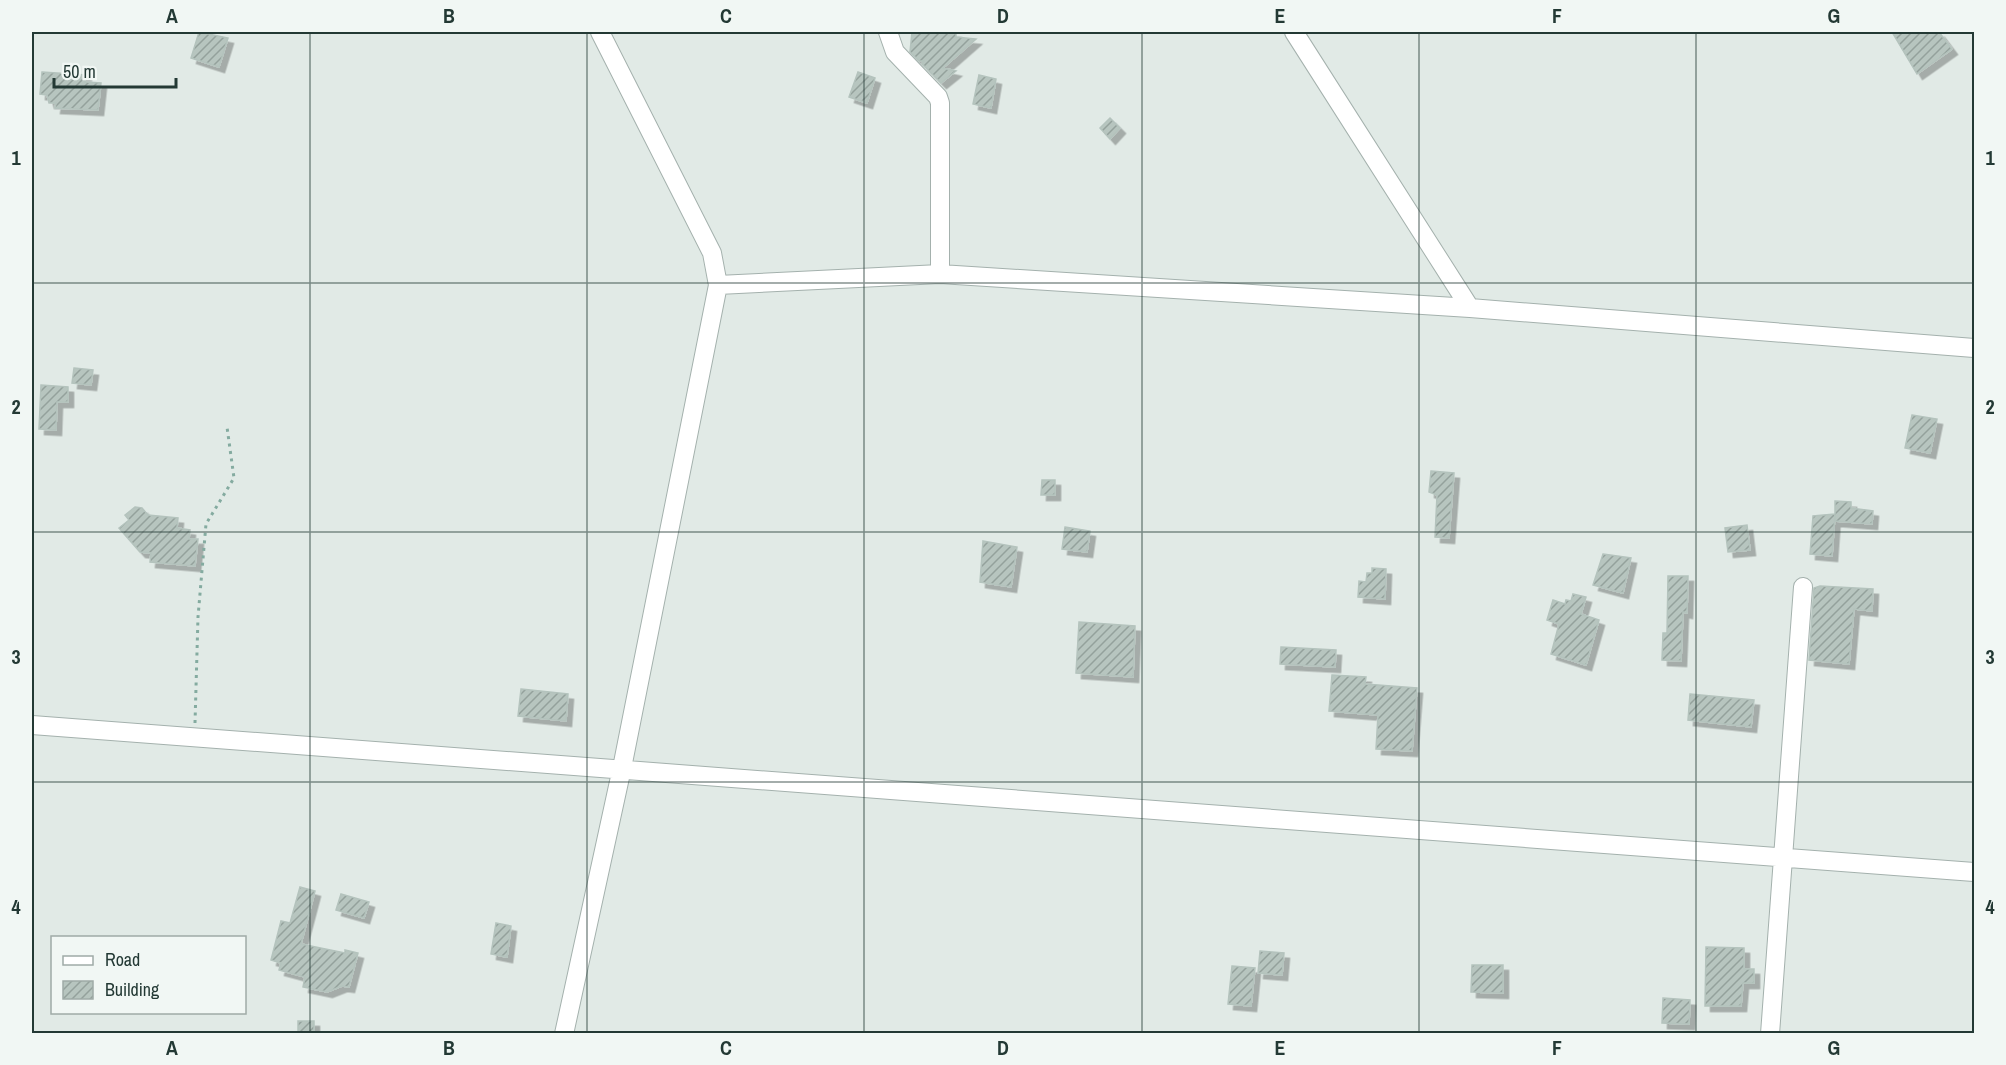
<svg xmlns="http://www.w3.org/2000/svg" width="2006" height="1065" font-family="'Archivo Narrow',sans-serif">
<defs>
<pattern id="building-hatch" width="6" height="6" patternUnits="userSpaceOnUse" patternTransform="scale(1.5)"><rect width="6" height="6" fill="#b7c5bf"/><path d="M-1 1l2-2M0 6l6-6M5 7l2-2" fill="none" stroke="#94a19c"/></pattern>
<filter id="shadow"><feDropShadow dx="5.5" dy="5.5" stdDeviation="0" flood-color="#0004"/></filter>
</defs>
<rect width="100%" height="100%" fill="#e1eae6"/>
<!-- building -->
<path fill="url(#building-hatch)" stroke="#b4c3bd" stroke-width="1.5" filter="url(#shadow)" d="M199,32l29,6 -9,29 -28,-9z
M912,32h44v5l20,2 -33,29 13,3 -15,12 -19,-19 2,-3h-5l-9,-9z
M1892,32h47l13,17 -35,25z
M42,72l44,3 -1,7 16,1 -3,27 -43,-2 1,-5h-7l-2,-8 -7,-1z
M858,72l17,6 -8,25 -18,-6z
M979,75l17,4 -5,29 -18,-4z
M1110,118l10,10 -10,11 -10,-11z
M74,368l19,2 -2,15 -19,-2z
M41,385l27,2v15h-11l-1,28 -17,-1z
M1912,415l25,4 -7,34 -25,-5z
M1431,471l23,2 -5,65 -14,-1 2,-42 -8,-3z
M1042,480h13v15h-14z
M1835,501l16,1v6l22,3 -1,13 -37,-3v-6l-3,41 -22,-2 3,-38 22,-2z
M135,507l7,1 6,7 30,3 -1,10 13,2 -1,9h9l-3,27 -45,-4 1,-9 -11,-1 -21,-24 10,-8 -4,-5z
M1747,525l3,25 -22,2 -3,-24z
M1065,527l25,4 -3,21 -25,-3z
M983,541l34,6 -6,40 -31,-5z
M1603,554l28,4 -8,35 -30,-8z
M1372,568l14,1 -1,30 -27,-2 1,-16 7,1 1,-9h5z
M1668,576h20l-1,37 -4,-1 -2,49 -19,-1 1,-27h4z
M1820,586l53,3 -1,22 -18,-2 -5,55 -40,-4 5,-72z
M1573,594l13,3 -5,17 18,6 -13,45 -35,-11 8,-30 -12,-4 6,-20 12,4 1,-4 5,1z
M1079,622l56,4 -2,51 -57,-4z
M1281,647l55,3 -1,17 -55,-3z
M1332,675l34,2 -1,7 52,4 -5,63 -36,-2 2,-34 -49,-4z
M521,689l47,5 -2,27 -48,-5z
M1690,694l64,6 -3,27 -63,-7z
M300,887l15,4 -14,53 44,9v-3l13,3 -9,34 -7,-1 -15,6 -24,-5 2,-10 -26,-7 2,-7 -10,-3 10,-39 9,2z
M341,894l28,8 -5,16 -28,-8z
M496,923l15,3 -4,31 -16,-3z
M1706,947l38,1v21h10v14h-11l-2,23h-36z
M1260,951l24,2 -2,22 -24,-2z
M1472,965h31v28l-32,-1z
M1232,966l23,2 -4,38 -23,-2z
M1663,998l27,2 -1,24 -27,-1z
M298,1021h16v13h-16z"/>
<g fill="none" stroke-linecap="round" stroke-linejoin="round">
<!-- minor casing -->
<g stroke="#a4b1ad" stroke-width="20">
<path id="minor" d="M888,32l7,20 43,45 2,6v171
M1294,32l176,276
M718,285l222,-11 530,34 504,40
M32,725l1942,147
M564,1034l58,-266 96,-483 -6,-32 -112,-221
M1770,1034l33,-447"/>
</g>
<!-- path -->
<path stroke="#84aba0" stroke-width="3" stroke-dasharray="3 4.5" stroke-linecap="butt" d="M195,723l3,-106 8,-93 28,-46 -7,-51"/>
<!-- minor -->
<use href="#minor" stroke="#fff" stroke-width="18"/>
</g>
<!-- grid -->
<path fill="none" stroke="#233934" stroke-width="1.5" stroke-opacity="0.55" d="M310,32v1002M587,32v1002M864,32v1002M1142,32v1002M1419,32v1002M1696,32v1002M32,283h1942M32,532h1942M32,782h1942"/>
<!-- border -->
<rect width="2006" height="1065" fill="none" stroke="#f1f7f4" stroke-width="66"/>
<!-- legend -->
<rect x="51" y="936" width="195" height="78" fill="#f1f7f4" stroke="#9faba7" stroke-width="1.5"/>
<rect x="63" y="956" width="30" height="9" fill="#ffffff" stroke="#9faba7" stroke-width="1.5"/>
<text x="105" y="966" font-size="18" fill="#233934">Road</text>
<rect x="63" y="981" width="30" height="18" fill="url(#building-hatch)" stroke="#9faba7" stroke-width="1.5"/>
<text x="105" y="996" font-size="18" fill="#233934">Building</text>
<!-- scale -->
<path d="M54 78v9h122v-9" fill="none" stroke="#233934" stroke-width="3"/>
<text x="63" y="78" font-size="18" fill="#233934" stroke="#f1f7f4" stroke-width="4.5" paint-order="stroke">50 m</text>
<rect x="33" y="33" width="1940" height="999" fill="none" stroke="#233934" stroke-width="2"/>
<g font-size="20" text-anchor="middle" font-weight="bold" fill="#233934">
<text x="172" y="23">A</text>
<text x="449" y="23">B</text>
<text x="726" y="23">C</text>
<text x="1003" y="23">D</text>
<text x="1280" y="23">E</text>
<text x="1557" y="23">F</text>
<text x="1834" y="23">G</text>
<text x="16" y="165">1</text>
<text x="1990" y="165">1</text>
<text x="16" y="414">2</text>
<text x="1990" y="414">2</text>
<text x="16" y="664">3</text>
<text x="1990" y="664">3</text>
<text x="16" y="914">4</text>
<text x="1990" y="914">4</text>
<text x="172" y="1055">A</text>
<text x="449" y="1055">B</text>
<text x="726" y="1055">C</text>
<text x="1003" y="1055">D</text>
<text x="1280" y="1055">E</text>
<text x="1557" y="1055">F</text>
<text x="1834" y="1055">G</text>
</g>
</svg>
